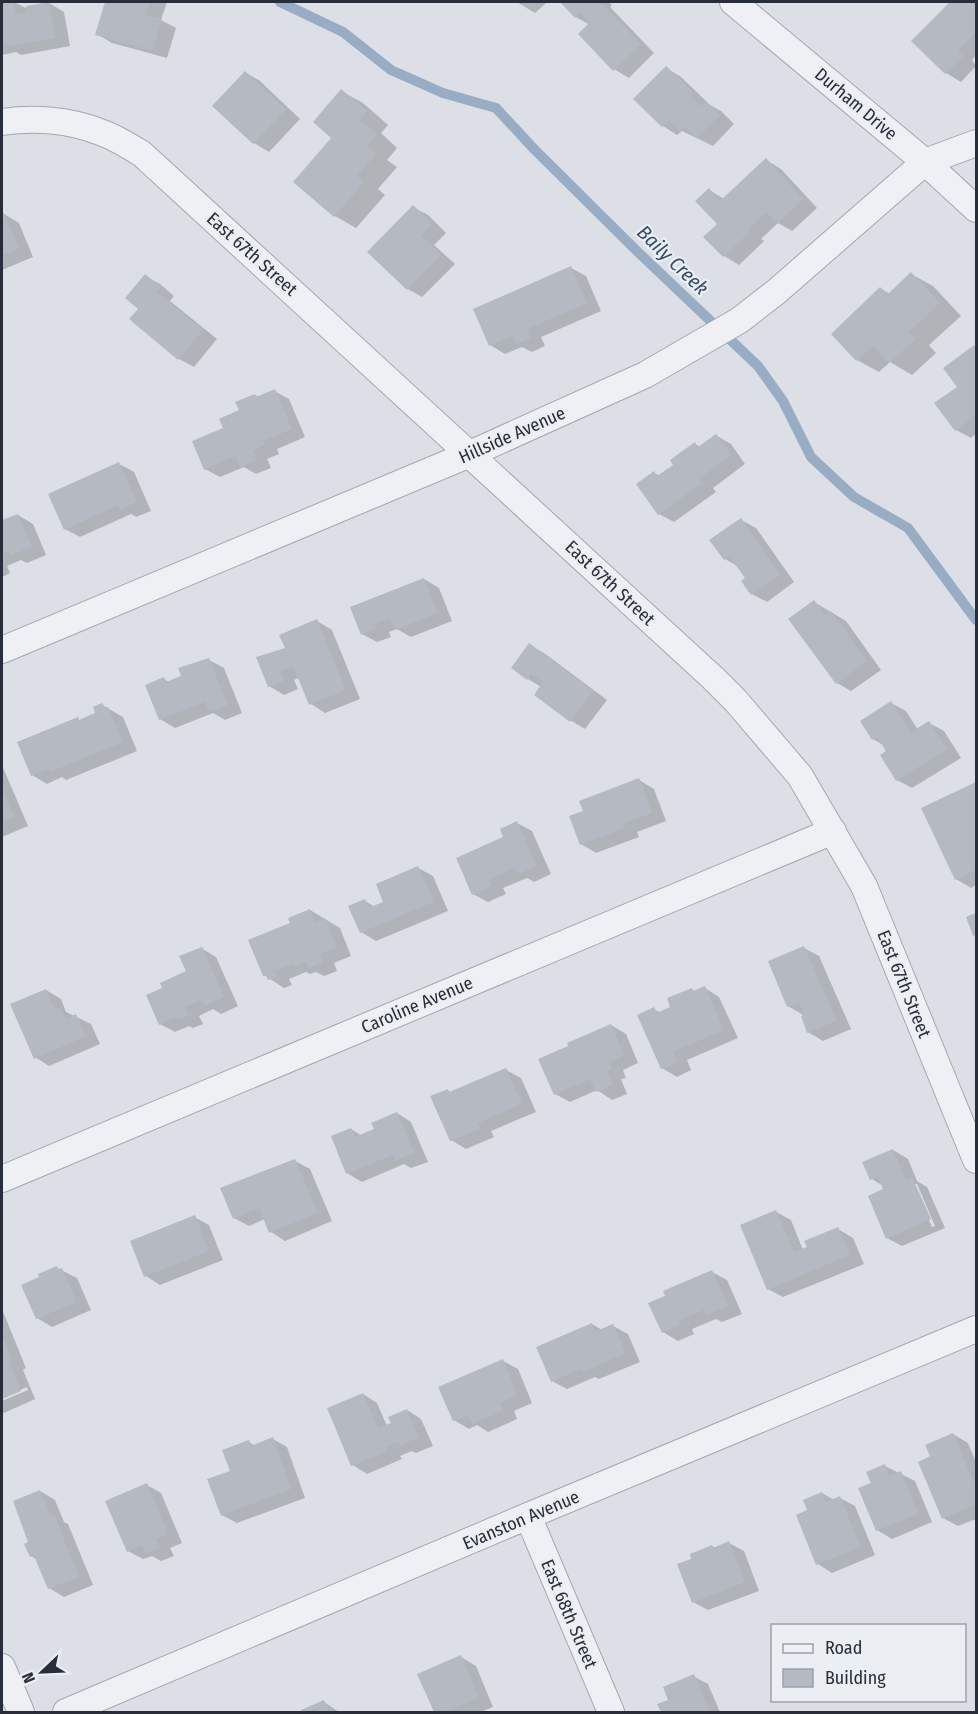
<svg xmlns="http://www.w3.org/2000/svg" width="978" height="1714" font-family="'Fira Sans Condensed',sans-serif">
<rect width="100%" height="100%" fill="#dce0e6"/>
<!-- shadow -->
<path fill="#0003" fill-rule="evenodd" d="M14,2l14,7 21,-6 15,9 6,34 -49,9 -5,-3 -14,3v-52z
M106,2h61l-6,18 15,8 -9,30 -55,-15 -15,-9z
M517,2h30l-12,11z
M565,2h43l4,3 -2,2 44,46 -25,25 -15,-9 -24,-44 -14,-8 -13,-14z
M952,2h24v53l-4,5 4,6 -15,16 -15,-9 -32,-32z
M666,68l15,9 26,25 -1,1 15,8 13,13 -21,22 -31,-15 -5,4 -14,-9z
M246,73l14,8 40,38 -31,33 -15,-9 -40,-38z
M341,91l22,12 25,22 -7,8 16,15 -10,12 10,7 -19,22 7,6 -29,33 -21,-12 -1,-78z
M766,160l15,9 36,39 -25,23 -14,-8 -17,16 3,2 -25,24 -15,-9 -19,-19 14,-13 -10,-34 15,9z
M413,207l15,8 18,18 -12,12 21,19 -33,33 -14,-8z
M4,214l15,9 14,34 -31,13v-54z
M571,268l15,8 15,35 -60,26 4,9 -13,6 -10,-5 -17,7 -15,-9z
M911,274l22,12 28,30 -32,29 7,8 -24,22 -22,-13 -11,10 -22,-12 24,-71 9,5z
M145,276l15,8 14,12 -4,5 47,38 -23,28 -15,-8 -48,-40 9,-10z
M975,347l1,1v86l-5,4 -15,-8 3,-43z
M274,391l15,8 16,38 -28,12 2,5 -12,5 4,9 -15,6 -12,-7 -24,10 -15,-8 20,-41 30,-33 3,2z
M717,436l14,8 14,20 -32,24 3,4 -42,30 -15,-8 -5,-41 6,3 15,-10 20,-22 6,3z
M119,464l15,8 17,39 -15,6 -5,-3 -51,23 -15,-8z
M18,515l15,9 13,31 -19,8 -6,-3 -14,6 3,7 -8,4v-55z
M741,520l15,8 38,54 -27,20 -15,-8 -5,-16 -8,-11 -14,-8z
M424,579l15,9 13,33 -41,16 -14,-8 -8,3 2,5 -14,5 -15,-8z
M814,602l32,19 35,49 -30,21 -14,-8z
M317,621l15,9 28,69 -35,14 -14,-9 -11,-27 -6,3 4,9 -14,6 -15,-9 18,-37z
M529,645l15,8 63,47 -22,29 -15,-9 -29,-33 -13,-8z
M209,660l15,8 18,45 -17,7 -12,-7 -38,15 -15,-9 4,-40 5,3 14,-6z
M891,703l15,8 12,19 11,-7 15,8 17,27 -49,30 -15,-8 -9,-29 -3,-5 -12,-7z
M102,705l21,12 14,34 -71,29 -4,-3 -15,7 -15,-9 46,-56 3,2 16,-7z
M2,765l26,61 -26,11z
M639,780l15,9 12,32 -29,11 2,5 -43,16 -15,-9 4,-32z
M976,784v101l-5,3 -15,-9 -33,-70z
M517,823l15,8 19,43 -17,8 -7,-4 -24,10 3,6 -18,8 -15,-8 32,-56z
M418,868l15,8 15,35 -72,30 -15,-9 4,-31 10,6 10,-4z
M310,910l30,18 11,28 -17,7 3,8 -13,5 -8,-4 -6,2 -4,-2 -17,7 3,6 -8,3 -20,-13 28,-51z
M201,948l15,9 22,49 -17,8 -8,-5 -14,7 4,8 -10,4 -4,-2 -14,6 -15,-8 4,-35 24,-17z
M804,948l15,8 32,73 -28,12 -15,-9 -3,-16 -17,-10z
M705,988l14,9 19,41 -51,22 4,10 -14,7 -15,-9 -8,-59 7,4 11,-5 19,-19 5,3z
M46,990l15,9 5,13 25,12 9,20 -51,22 -14,-9z
M611,1025l15,9 12,29 -15,7 3,8 -5,1 6,15 -15,6 -15,-10 -27,12 -15,-8z
M506,1070l15,8 15,34 -45,19 3,6 -28,12 -15,-9 -4,-50 5,3z
M397,1113l14,9 17,40 -17,6 -7,-4 -42,18 -15,-9 4,-44 11,7 14,-6z
M893,1150l15,9 9,22 10,6 18,41 -43,18 -15,-8 -2,-48 -2,-4 -11,-7zM913,1184h4l18,42 -3,1z
M295,1161l15,8 22,52 -47,20 -14,-9 -6,-13 -16,7 -15,-8z
M776,1212l15,8 12,30 35,-21 15,9 11,26 -81,33 -15,-8z
M194,1217l15,8 14,35 -63,25 -14,-9z
M57,1268l20,10 14,32 -39,17 -15,-9z
M712,1272l15,8 15,34 -20,8 -6,-3 -24,10 2,5 -16,7 -15,-9z
M2,1309l24,59 -3,2 12,29 -31,14 -2,-2v-10l26,-11 -1,-3 -25,11z
M592,1324l10,6 11,-4 15,8 12,28 -41,17 -4,-2 -28,12 -15,-8z
M503,1361l15,8 14,34 -18,8 3,8 -29,13 -11,-7 -8,4 -15,-9z
M363,1394l14,9 10,23 6,-2 14,-14 14,9 12,27 -17,7 -4,-2 -12,5 2,3 -35,15 -14,-9z
M953,1434l15,9 8,19v57l-18,7 -15,-8 -11,-61z
M273,1439l14,8 18,51 -68,25 -15,-8 10,-43 17,-30 6,4z
M885,1466l30,15 17,41 -40,17 -15,-9 -4,-46z
M147,1485l14,8 21,50 -12,5 4,8 -13,5 -9,-5 -9,3 -15,-8z
M40,1491l15,9 9,22 4,2 25,61 -29,12 -15,-9 -11,-28 -7,-4 -1,-13z
M822,1493l12,7 6,-2 15,8 20,49 -43,18 -14,-9 -20,-48 11,-5z
M729,1543l15,8 15,40 -51,19 -15,-8v-43l19,-13 3,2z
M461,1657l15,9 17,41 -13,5h-45l-16,-37z
M693,1676l15,8 12,28h-58l-3,-7 11,-5z
M324,1702l15,10h-35l-1,-1z"/>
<g fill="none" stroke-linecap="round" stroke-linejoin="round">
<!-- stream -->
<path stroke="#98acc4" stroke-width="10" d="M280,2l63,30 48,38 52,23 53,15 39,42 105,104 118,112 25,35 28,56 43,40 54,31 68,92"/>
</g>
<!-- building -->
<path fill="#b4b9c2" d="M2,2h12l2,13 11,-3 -1,-6 23,-4 7,36 -51,9 -1,-4 -2,1z
M105,2h45l-4,13 16,4 -10,32 -57,-16z
M563,2h37l41,42 -28,27 -35,-37 11,-11 -9,-10 -5,5 -14,-15z
M950,2h26v30l-18,18 6,6 -19,18 -34,-33z
M666,66l27,26 -3,4 11,10 5,-5 14,14 -23,23 -12,-11 -5,5 -11,-12 -7,7 -29,-28z
M245,71l41,39 -33,34 -41,-38z
M341,89l26,22 -7,9 17,14 -10,12 9,8 -19,22 7,6 -30,35 -41,-35 38,-44 -18,-16z
M766,158l37,41 -26,25 -11,-12 -18,17 2,3 -27,25 -20,-20 14,-13 -22,-23 14,-13 11,13z
M413,205l19,19 -11,11 20,20 -34,35 -40,-38z
M4,213l15,35 -17,8v-42z
M571,266l16,37 -60,26 4,9 -15,7 -4,-9 -23,10 -16,-37z
M911,272l29,31 -31,29 7,7 -27,24 -16,-17 -17,15 -25,-27 49,-47 8,7z
M145,274l16,13 -4,5 46,38 -25,30 -49,-41 9,-10 -13,-11z
M974,345l2,3v67l-21,16 -21,-28 23,-16 -14,-19z
M275,389l17,40 -29,12 2,4 -12,6 4,9 -17,7 -5,-11 -31,14 -12,-29 31,-13 -4,-9 20,-9 -4,-8 20,-8 1,3z
M716,434l15,21 -32,24 3,4 -44,32 -22,-31 18,-13 3,5 16,-11 -3,-5 25,-18 3,5z
M119,462l18,40 -17,8 -2,-5 -54,25 -16,-36z
M18,514l14,33 -21,8 -2,-4 -7,3v-34z
M741,518l39,56 -29,21 -10,-14 4,-3 -16,-22 -5,4 -15,-20z
M424,578l14,35 -43,17 -5,-12 -15,6 2,4 -16,7 -11,-28z
M814,600l11,15 6,-4 36,50 -31,23 -48,-65z
M317,619l29,71 -37,15 -16,-39 -13,6 4,9 -16,6 -12,-30 29,-9 -6,-13z
M529,643l64,48 -23,31 -36,-27 9,-13 -12,-8 -4,6 -16,-12z
M209,658l19,47 -19,7 -4,-10 -46,18 -14,-35 19,-8 2,5 15,-6 -3,-8z
M891,701l20,31 18,-11 18,28 -51,32 -16,-26 6,-4 -9,-14 -5,3 -12,-19z
M102,703l3,5 3,-1 15,35 -73,30 -1,-3 -18,7 -14,-34 61,-25 1,3 16,-7 -2,-6z
M639,778l13,35 -29,11 2,4 -45,17 -11,-29 14,-5 -4,-10z
M976,782v88l-21,10 -34,-72z
M2,788l12,29 -12,6z
M517,821l20,45 -19,8 -3,-6 -26,12 3,6 -20,9 -16,-37 47,-21 -3,-8z
M418,866l16,36 -74,31 -12,-27 17,-7 3,9 15,-6 -7,-18z
M310,909l5,13 10,-4 12,30 -17,6 3,8 -15,7 -2,-7 -12,5 -1,-3 -18,7 3,6 -10,3 -2,-5 -3,1 -15,-36 42,-17 -2,-5z
M976,913v22l-3,1 -7,-19z
M804,946l33,75 -30,12 -6,-17 3,-1 -5,-13 -12,5 -19,-46z
M202,947l22,50 -19,9 -3,-6 -17,7 4,8 -12,5 -1,-3 -17,8 -13,-30 16,-7 -2,-5 26,-12 -7,-15z
M705,986l19,44 -51,22 5,10 -17,7 -24,-54 17,-8 3,6 13,-6 -3,-9 25,-10 1,3z
M46,989l9,20 6,-2 5,12 10,-5 10,22 -52,23 -24,-55z
M611,1024l13,31 -15,7 3,7 -5,2 6,14 -17,7 -6,-13 -36,16 -16,-36 30,-13 -1,-3z
M506,1068l16,36 -44,19 3,6 -31,12 -20,-45 18,-7 1,3z
M397,1112l17,41 -19,8 -2,-6 -47,19 -15,-38 20,-8 4,9 19,-8 -3,-6z
M893,1149l13,31 6,-3 19,42 -45,20 -18,-43 15,-7 -5,-12 -8,3 -8,-18z
M295,1159l23,54 -49,20 -10,-25 -26,11 -13,-31z
M776,1210l18,42 13,-5 -3,-6 34,-14 12,28 -83,35 -27,-65z
M195,1215l14,36 -65,26 -14,-36z
M57,1266l1,3 4,-1 15,34 -41,17 -15,-34 18,-8 -1,-3z
M712,1270l16,36 -22,9 -2,-5 -26,11 2,4 -18,8 -14,-30 17,-7 -2,-5z
M592,1323l4,8 17,-7 13,29 -43,19 -2,-3 -30,13 -15,-35z
M2,1334l10,26 -3,1 12,30 -19,8z
M503,1359l15,36 -18,8 3,8 -31,13 -4,-9 -15,6 -15,-34z
M363,1393l15,35 13,-5 -3,-6 19,-8 12,29 -19,7 -1,-3 -13,5 2,4 -37,15 -24,-58z
M953,1433l23,54v17l-34,15 -24,-57 12,-6 -5,-11z
M273,1437l18,52 -70,27 -14,-37 23,-8 -8,-21 27,-10 2,6z
M885,1464l4,12 12,-5 17,43 -42,17 -18,-43 13,-5 -5,-11z
M147,1483l21,51 -12,5 4,9 -15,6 -3,-9 -15,7 -22,-51z
M40,1490l11,25 3,-1 25,63 -31,12 -14,-33 -4,1 -6,-13 4,-2 -15,-41z
M822,1492l4,10 14,-6 21,51 -45,18 -20,-50 11,-5 -4,-10z
M729,1541l16,41 -53,21 -15,-39 14,-5 -1,-5 22,-9 1,3z
M461,1655l18,43 -33,14h-12l-17,-38z
M694,1674l16,38h-49l-4,-8 11,-4 -5,-13z
M324,1700l5,11 3,-1 1,2h-31l-1,-2z"/>
<g fill="none" stroke-linecap="round" stroke-linejoin="round">
<!-- minor casing -->
<g stroke="#a2a7af" stroke-width="28">
<path id="minor" d="M733,2l192,160 51,47
M2,122c32,-5 68,-2 98,10 15,5 29,14 42,22l571,524 23,23 64,75 64,110 112,274
M2,650l468,-196 175,-79 95,-55 36,-28 149,-130 51,-19
M2,1179l831,-348
M528,1516l83,196
M2,1667l19,45
M66,1712l462,-196 448,-187"/>
</g>
<!-- minor -->
<use href="#minor" stroke="#eff0f4" stroke-width="26"/>
</g>
<g text-anchor="middle" dominant-baseline="central" stroke-width="4.5" stroke-linejoin="round" paint-order="stroke">
<!-- street labels -->
<g font-size="18" fill="#272d3b" stroke="#ebeef3">
<text transform="translate(856 104) rotate(40)">Durham Drive</text>
<text transform="translate(252 254) rotate(42)">East 67th Street</text>
<text transform="translate(512 435) rotate(-24)">Hillside Avenue</text>
<text transform="translate(610 583) rotate(43)">East 67th Street</text>
<text transform="translate(904 984) rotate(68)">East 67th Street</text>
<text transform="translate(417 1005) rotate(-23)">Caroline Avenue</text>
<text transform="translate(521 1520) rotate(-23)">Evanston Avenue</text>
<text transform="translate(569 1614) rotate(67)">East 68th Street</text>
</g>
<!-- water labels -->
<g font-size="20" font-style="italic" fill="#334b6c" stroke="#ebeef3">
<text transform="translate(673 260) rotate(44)">Baily Creek</text>
</g>
</g>
<!-- border -->
<rect width="978" height="1714" fill="none" stroke="#272d3b" stroke-width="6"/>
<!-- legend -->
<rect x="771" y="1624" width="195" height="78" fill="#ebeef3" stroke="#9da1a9" stroke-width="1.5"/>
<rect x="783" y="1644" width="30" height="9" fill="#eff0f4" stroke="#9da1a9" stroke-width="1.5"/>
<text x="825" y="1654" font-size="18" fill="#272d3b">Road</text>
<rect x="783" y="1669" width="30" height="18" fill="#b4b9c2" stroke="#9da1a9" stroke-width="1.5"/>
<text x="825" y="1684" font-size="18" fill="#272d3b">Building</text>
<!-- north arrow -->
<g transform="translate(42 1672) rotate(247)" stroke="#ebeef3" stroke-width="4.5" paint-order="stroke">
<path d="M0-4.5L10 22L0 15L-10 22Z" fill="#272d3b"/>
<text y="-9" font-size="16" font-weight="bold" text-anchor="middle" fill="#272d3b">N</text>
</g>
</svg>
